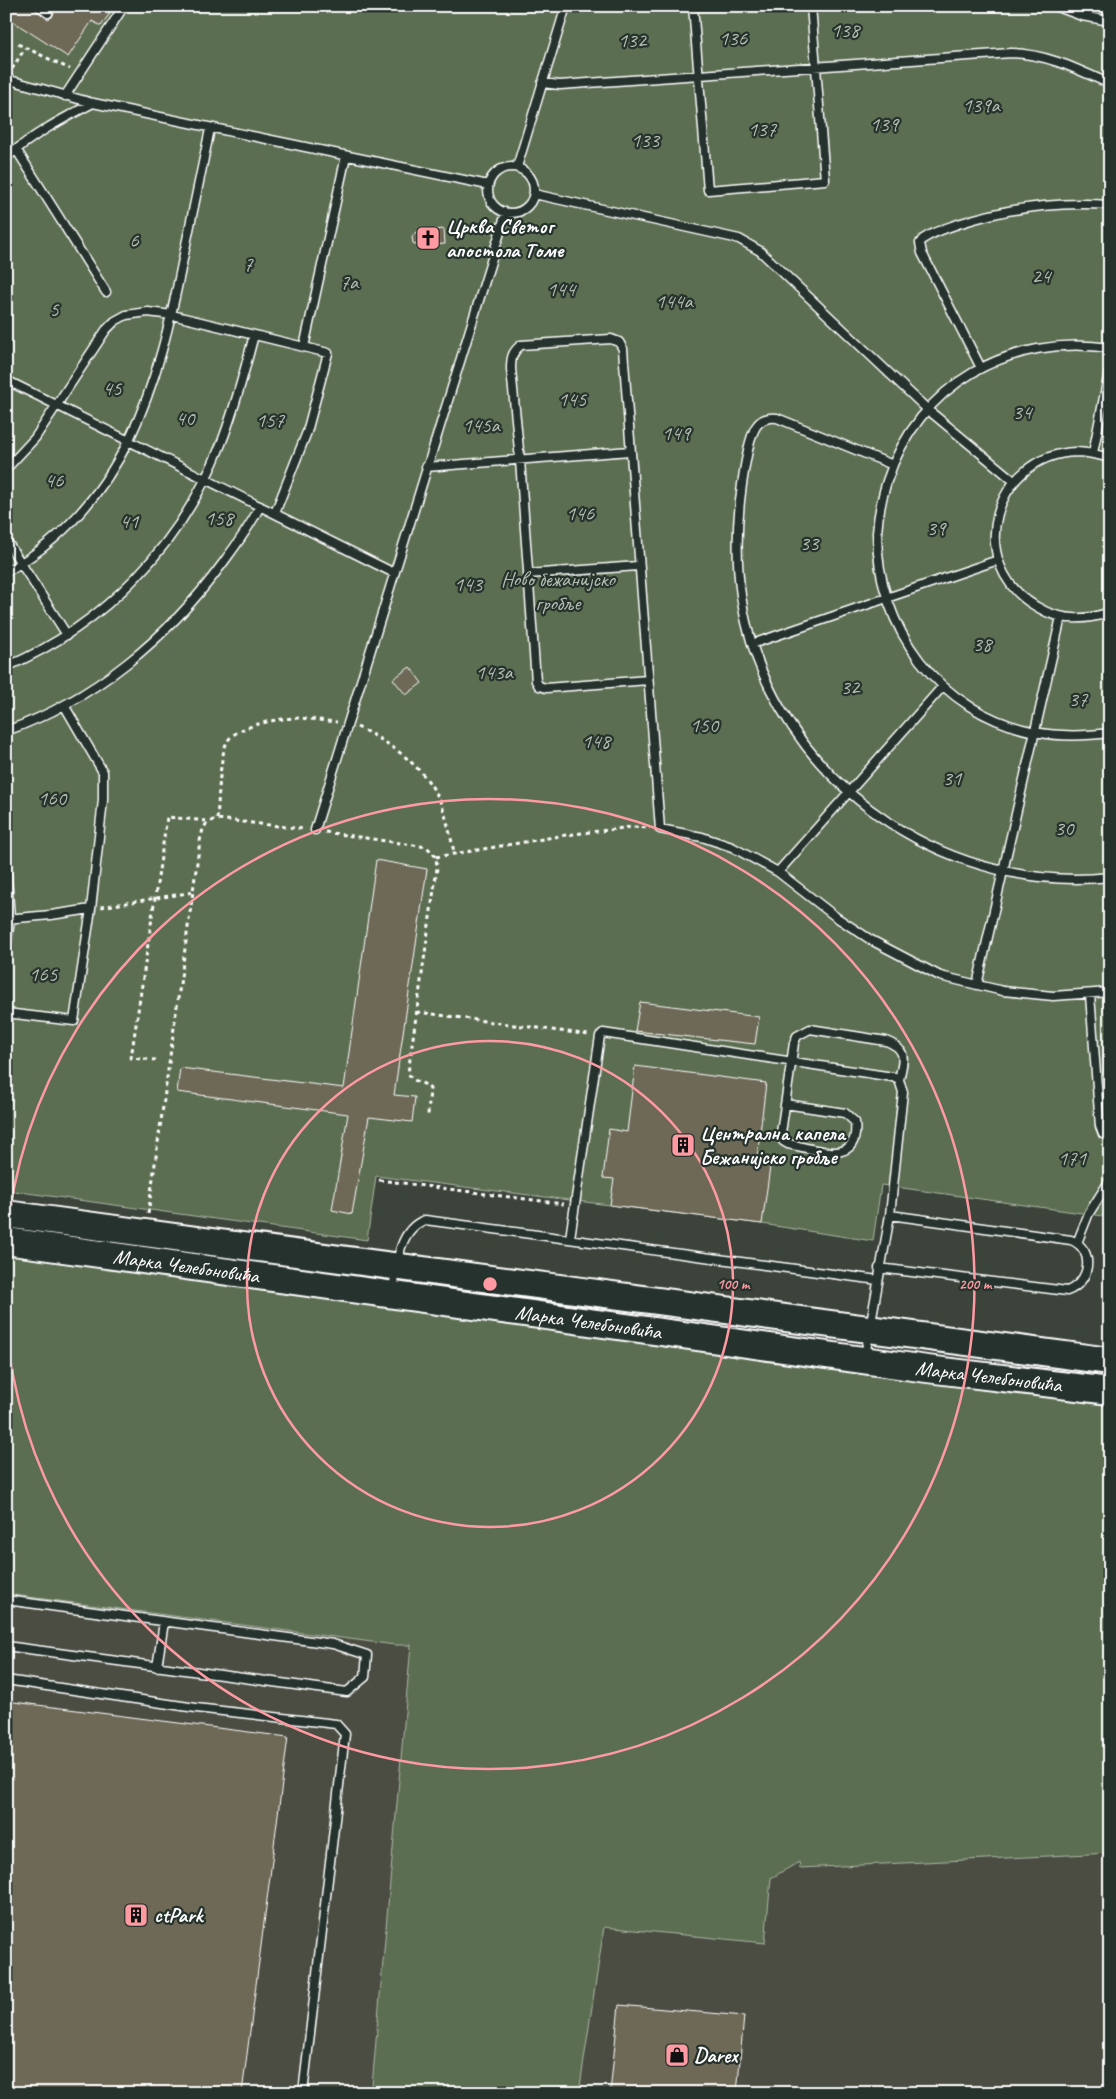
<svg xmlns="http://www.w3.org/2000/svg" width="1116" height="2099" font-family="Caveat,sans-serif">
<rect width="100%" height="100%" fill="#3c433a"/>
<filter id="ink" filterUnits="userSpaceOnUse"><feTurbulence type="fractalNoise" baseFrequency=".02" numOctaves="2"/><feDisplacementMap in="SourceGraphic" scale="10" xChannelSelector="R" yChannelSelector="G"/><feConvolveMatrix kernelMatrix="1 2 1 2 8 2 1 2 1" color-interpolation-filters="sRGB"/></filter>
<g filter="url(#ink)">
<!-- built -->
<path fill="#4b4e43" d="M6,1264l1104,144v685h-1104z"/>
<!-- green -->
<path fill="#5b6e51" stroke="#adb6a8" d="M6,6h1104v1211l-229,-32 -8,56 -111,-17 -386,-48 -9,64 -361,-50z
M6,1252l1104,144v457l-310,15 -1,-6 -28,16 -6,65 -161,-16 -25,166h-130l-77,-7 39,-441h-16l-389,-51z"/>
<!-- building -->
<path fill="#6e6857" stroke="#fff" d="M6,6h27l3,4 12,9 4,-2 2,-4 -6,-7h53l9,7 -9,13 -9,-5 -24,36 -62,-40z
M444,229l1,15 -27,2 -5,-3 -1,-6 4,-5z
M410,667l12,16 -16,12 -13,-16z
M376,860l51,9 -33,226 21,2 -3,25 -43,-5 -17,97 -20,-4 16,-96 -171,-22 3,-24 164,20z
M640,1002l119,15 -4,27 -120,-13z
M635,1066l131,17 -9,75 14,2 -9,64 -152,-19 4,-26 -11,-1 6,-49 18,3z
M6,1701l282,36 -46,356h-236z
M619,2005l125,11 -7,77h-127z"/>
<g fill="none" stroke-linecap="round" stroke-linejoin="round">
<!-- lane casing -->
<g stroke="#fff" stroke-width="11">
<path id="lane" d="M39,6l9,7
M693,6l15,184 117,-10 -14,-174
M1055,6l27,10 28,5
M6,79l87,24 395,82
M542,83l18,2 451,-32c36,1 66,16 99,31
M65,96l59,-90
M16,149l90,143
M6,158c26,-23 56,-39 87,-55
M488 190a23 23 0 1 1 46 0a23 23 0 1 1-46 0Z
M517,167l49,-161
M534,194l205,45 21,12 167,158 87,72
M1110,348c-99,-15 -192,36 -223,133 -5,16 -9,34 -10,52 0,95 62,180 158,199 25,5 50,4 75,1
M981,368l-59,-115 -2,-10 3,-4c10,-7 23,-11 35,-15 49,-16 100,-23 152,-19
M6,380l388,193
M1093,453l17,-86
M1110,458c-11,-3 -22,-6 -34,-6 -83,3 -113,113 -39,155 23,14 48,14 73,5
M893,465l-116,-47c-21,-3 -25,15 -29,32 -13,63 -16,131 4,194 48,151 202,250 358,233
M426,467l204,-16
M6,469l29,-31 71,-108 9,-9 11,-6 22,-3 24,3 132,32 42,-191
M275,513l32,-81 21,-79 -24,-6
M6,540l61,95
M6,572c120,-67 152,-188 177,-313 9,-43 18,-87 27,-130
M528,574l110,-8
M752,644l246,-84
M6,667c99,-42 176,-123 215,-223 14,-35 23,-72 33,-109
M648,680l-102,8 -7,-2 -3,-5 -16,-221 -9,-91c0,-11 1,-17 10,-24l90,-6 8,3 4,7 37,480 42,8 30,10 46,25 58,45 35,23 69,36 63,15 50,5 57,-4
M6,731c88,-31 162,-93 217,-168 13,-18 27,-36 37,-57
M315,830l191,-617
M6,863l4,56 -4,32
M778,872l165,-186
M6,919l45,-4 40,-6 12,-109v-28l-39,-67
M977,985l84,-368
M1090,995l10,131 3,8 7,3
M6,1013l68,8 17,-112
M785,1104l60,9 10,9c5,46 -39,27 -67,22l-5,-3 -2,-8 13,-90 3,-7 13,-7 76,12c23,9 17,19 13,39
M570,1238l30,-202 3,-3 290,44 6,3 4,12 -13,123
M1077,1243l12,-30 21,-33
M393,1292c3,-24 5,-63 32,-72l453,60
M865,1356l25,-141 181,25c25,10 19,43 -4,51l-188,-23
M6,1600l327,44 34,11 -2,22 -18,15 -341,-46
M157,1667l7,-45
M6,1680l190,28 140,16 9,10 -42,359"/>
</g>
<!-- primary casing -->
<g stroke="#fff" stroke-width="30">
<g id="primary">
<path d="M6,1214c368,50 736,101 1104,147"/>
<path id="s1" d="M6,1241l921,128 183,22"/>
</g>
</g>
<!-- path -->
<path stroke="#fff" stroke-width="3" stroke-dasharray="4 4" stroke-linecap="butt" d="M18,44l52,25
M12,69l13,-21
M357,727c32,15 64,37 81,70 8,16 12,37 16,55
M217,819c2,-20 2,-61 10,-77 8,-16 50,-23 67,-24 14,0 29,3 43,4
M325,832l102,15 9,10 1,11 -29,205c7,12 15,7 22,16l-2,26
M436,857l130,-22 66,-8 18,1
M101,907l93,-15
M417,1012l173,23
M156,1060l-25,-2 36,-241 40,4
M379,1180l185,24
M148,1214l52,-373c3,-13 4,-19 17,-22l87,10"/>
<!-- lane -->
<use href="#lane" stroke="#26332d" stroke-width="8"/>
<!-- primary -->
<use href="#primary" stroke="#26332d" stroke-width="26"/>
</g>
</g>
<!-- distance rings -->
<g fill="none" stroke="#ff9aa2" stroke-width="2.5">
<circle cx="490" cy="1284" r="243"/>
<path d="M6 1246A485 485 0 1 1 6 1322"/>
</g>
<!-- icons -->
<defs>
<g id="church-square" transform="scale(1.25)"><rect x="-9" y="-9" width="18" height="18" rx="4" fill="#ff9aa2" stroke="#26332d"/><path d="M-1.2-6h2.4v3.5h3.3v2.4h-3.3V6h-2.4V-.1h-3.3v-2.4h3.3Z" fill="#111"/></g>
<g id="building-square" transform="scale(1.25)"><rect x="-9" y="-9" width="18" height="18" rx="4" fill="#ff9aa2" stroke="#26332d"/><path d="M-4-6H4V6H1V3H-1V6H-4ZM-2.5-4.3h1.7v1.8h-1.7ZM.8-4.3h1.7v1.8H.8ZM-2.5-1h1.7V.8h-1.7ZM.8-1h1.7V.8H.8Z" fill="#111"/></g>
<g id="shop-square" transform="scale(1.25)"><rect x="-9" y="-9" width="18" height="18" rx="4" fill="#ff9aa2" stroke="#26332d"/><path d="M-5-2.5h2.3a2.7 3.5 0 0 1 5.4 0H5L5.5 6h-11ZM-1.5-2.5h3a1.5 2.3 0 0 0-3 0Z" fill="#111"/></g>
</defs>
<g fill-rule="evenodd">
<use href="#church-square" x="428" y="238"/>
<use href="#building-square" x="683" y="1145"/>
<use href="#building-square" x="136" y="1915"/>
<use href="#shop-square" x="677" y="2055"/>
</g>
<g text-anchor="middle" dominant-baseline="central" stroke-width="4.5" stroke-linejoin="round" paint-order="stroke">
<!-- park labels -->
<g font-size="21" fill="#b5beb1" stroke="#26332d">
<text x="845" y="30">138</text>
<text x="733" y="38">136</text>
<text x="632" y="40">132</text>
<text x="981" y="105">139a</text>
<text x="884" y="124">139</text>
<text x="762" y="129">137</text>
<text x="645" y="140">133</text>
<text x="134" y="240">6</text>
<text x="248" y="264">7</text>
<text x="1041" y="276">24</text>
<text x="349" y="282">7a</text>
<text x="561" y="289">144</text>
<text x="674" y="301">144a</text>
<text x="54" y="309">5</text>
<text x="112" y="388">45</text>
<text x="572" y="399">145</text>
<text x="1022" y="412">34</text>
<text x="185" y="418">40</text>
<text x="270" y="420">157</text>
<text x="481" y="425">145a</text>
<text x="676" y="433">149</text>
<text x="54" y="480">46</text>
<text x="580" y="513">146</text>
<text x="219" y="518">158</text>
<text x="129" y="521">41</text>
<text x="936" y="528">39</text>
<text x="809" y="543">33</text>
<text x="558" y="579">Ново бежанијско<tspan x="558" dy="24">гробље</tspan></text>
<text x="468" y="584">143</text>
<text x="982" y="644">38</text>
<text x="494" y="672">143a</text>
<text x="850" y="687">32</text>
<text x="1078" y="699">37</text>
<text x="704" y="725">150</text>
<text x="596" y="741">148</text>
<text x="952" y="778">31</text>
<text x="52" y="798">160</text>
<text x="1064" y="828">30</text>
<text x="43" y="974">165</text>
<text x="1072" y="1158">171</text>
</g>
<!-- poi labels -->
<g font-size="21" font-weight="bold" fill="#fff" stroke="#26332d" text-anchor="start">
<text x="446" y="226">Црква Светог<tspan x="446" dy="24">апостола Томе</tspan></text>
<text x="700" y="1133">Централна капела<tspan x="700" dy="24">Бежанијско гробље</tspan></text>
<text x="154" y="1915">ctPark</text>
<text x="694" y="2055">Darex</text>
</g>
<!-- street labels -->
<g font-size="21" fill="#fff" stroke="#26332d">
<text stroke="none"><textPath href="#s1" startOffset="182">Марка Челебоновића</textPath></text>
<text stroke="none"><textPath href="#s1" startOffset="588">Марка Челебоновића</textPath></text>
<text stroke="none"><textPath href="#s1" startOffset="992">Марка Челебоновића</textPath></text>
</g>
</g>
<circle cx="490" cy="1284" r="8" fill="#ff9aa2" stroke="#26332d" stroke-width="2.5"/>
<g font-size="15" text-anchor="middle" font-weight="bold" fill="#ff9aa2" stroke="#26332d" stroke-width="4.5" stroke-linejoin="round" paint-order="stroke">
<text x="733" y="1289">100 m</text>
<text x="975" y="1289">200 m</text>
</g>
<!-- margin -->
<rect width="1116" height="2099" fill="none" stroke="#26332d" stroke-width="25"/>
<rect x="12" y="12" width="1091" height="2074" fill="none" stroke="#fff" stroke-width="2" filter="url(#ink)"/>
</svg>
